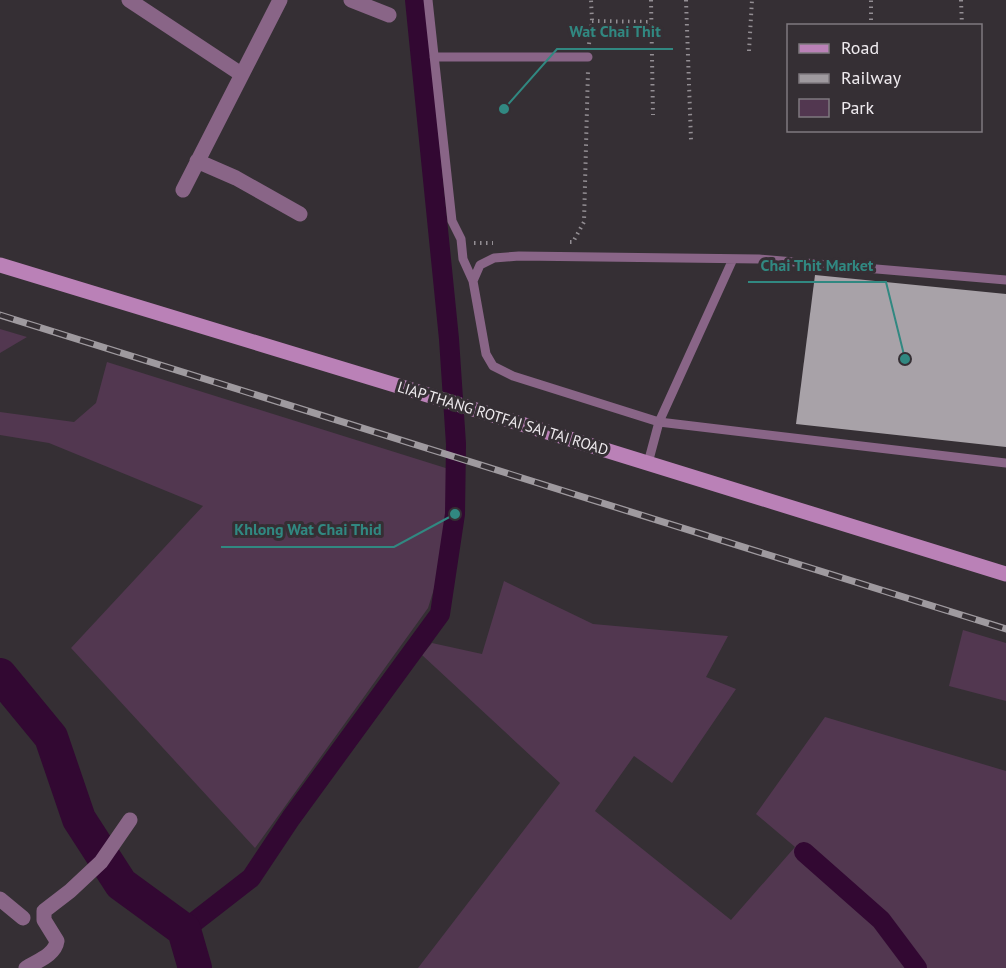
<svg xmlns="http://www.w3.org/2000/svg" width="1006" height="968" font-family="'PT Sans',sans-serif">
<rect width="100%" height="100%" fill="#352f34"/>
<!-- green -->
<path fill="#523750" d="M0,329l27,8 -27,16z
M107,362l345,108 -12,100 -12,38 -173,240 -184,-200 132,-142 -154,-63 -49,-8v-23l74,10 22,-19z
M504,581l89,43 135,12 -22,41 30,12 -64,94 -38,-27 -39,55 136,109 64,-73 -39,-33 69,-97 181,54v197h-588l142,-185 -138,-128 10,-12 50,11z
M963,630l43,13v58l-57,-15z"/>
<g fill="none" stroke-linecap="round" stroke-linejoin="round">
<!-- canal -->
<path stroke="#320832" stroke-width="20" d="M804,852l77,68 36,48
M184,930l67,-52 40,-60 149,-204 15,-100 1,-70 -7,-105 -34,-339"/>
<!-- river -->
<path stroke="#320832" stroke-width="34" d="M0,675l51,62 28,82 42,65 63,46 11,38"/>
</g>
<!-- building -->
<path fill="#a8a2a8" d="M815,275l191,19v153l-210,-23z"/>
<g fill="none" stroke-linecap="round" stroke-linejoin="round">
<!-- path -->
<path stroke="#938e93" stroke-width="4" stroke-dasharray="1.5 4.5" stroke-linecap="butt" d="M651,0l2,115
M686,0l5,140
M961,0l1,26
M592,21l60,1
M871,26v-26
M589,44l3,-23 -1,-21
M749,51l3,-51
M570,242h3l11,-20 4,-152
M474,243h19"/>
<!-- service -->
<path stroke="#896587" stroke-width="9" d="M428,0l24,221 9,18 2,20 10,22
M434,57h154
M1006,280l-247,-21 -240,-3 -25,2 -14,7 -7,16 13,73 7,12 20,10 146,46 347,41
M648,463l11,-41 74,-163"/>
<!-- minor -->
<path stroke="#896587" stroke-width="15" d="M129,0l112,74
M351,0l38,15
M197,161l39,17 64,36
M183,190l97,-190
M0,899l23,19
M26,968c11,-7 29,-13 31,-27l-13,-21v-9l26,-20 31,-29 29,-42"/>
<!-- secondary -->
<path stroke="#ba81b7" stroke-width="15" d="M0,265l418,127 588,182"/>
<!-- rail casing -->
<g stroke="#9f9a9f" stroke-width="7">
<path id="rail" d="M0,315l1006,314"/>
</g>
<!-- rail -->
<use href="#rail" stroke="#352f34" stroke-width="4.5" stroke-dasharray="14" stroke-linecap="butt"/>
</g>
<g text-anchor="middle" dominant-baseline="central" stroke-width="6" stroke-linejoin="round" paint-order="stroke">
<!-- street labels -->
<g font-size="15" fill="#efebef" stroke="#352f34">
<text transform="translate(503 418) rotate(17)">LIAP THANG ROTFAI SAI TAI ROAD</text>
</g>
</g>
<!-- callouts -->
<path fill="none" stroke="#318881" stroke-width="2" d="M504 109L557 49H673M905 359L886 282H748M455 514L394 547H221"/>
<g fill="#318881" stroke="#352f34" stroke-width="2">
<circle cx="504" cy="109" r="6"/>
<circle cx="905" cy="359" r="6"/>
<circle cx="455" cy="514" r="6"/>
</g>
<g font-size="16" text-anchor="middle" font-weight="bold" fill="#318881" stroke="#352f34" stroke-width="6" stroke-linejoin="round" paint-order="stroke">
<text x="615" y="37">Wat Chai Thit</text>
<text x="817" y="271">Chai Thit Market</text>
<text x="308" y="535">Khlong Wat Chai Thid</text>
</g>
<!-- legend -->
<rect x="787" y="24" width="195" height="108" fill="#352f34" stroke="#7f7a7f" stroke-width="1.5"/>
<rect x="799" y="44" width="30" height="9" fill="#ba81b7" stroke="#7f7a7f" stroke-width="1.5"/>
<text x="841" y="54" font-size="18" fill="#efebef">Road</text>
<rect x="799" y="74" width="30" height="9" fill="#9f9a9f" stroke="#7f7a7f" stroke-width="1.5"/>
<text x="841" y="84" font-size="18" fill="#efebef">Railway</text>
<rect x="799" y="99" width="30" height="18" fill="#523750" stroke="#7f7a7f" stroke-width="1.5"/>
<text x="841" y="114" font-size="18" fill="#efebef">Park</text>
</svg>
